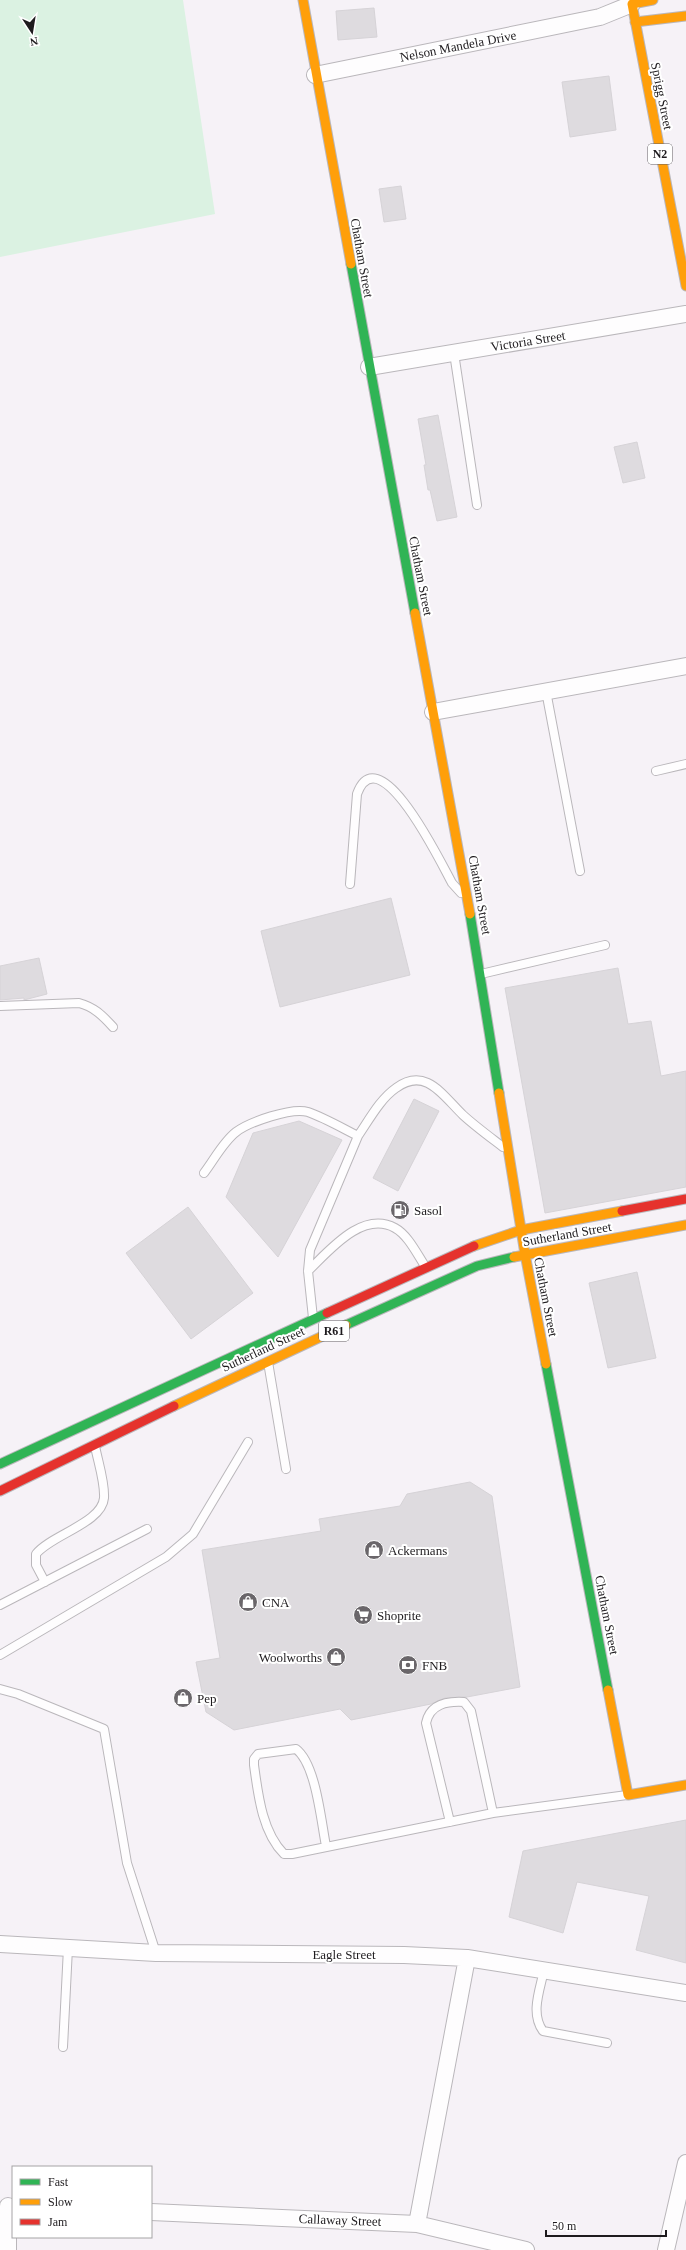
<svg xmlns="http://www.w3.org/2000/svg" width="686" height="2250" font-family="Georgia,serif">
<rect width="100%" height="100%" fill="#f6f2f7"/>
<!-- green -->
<path fill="#dbf2e2" d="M0,0h183l32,214 -215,43z"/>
<!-- building -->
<path fill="#dedbdf" stroke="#d6d3d7" d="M374,8l3,29 -39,3 -2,-29z
M609,76l7,54 -46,7 -8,-55z
M401,186l5,33 -22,3 -5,-33z
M438,415l19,102 -20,4 -7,-31h-2l-4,-25h2l-8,-46z
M637,442l8,36 -22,5 -9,-36z
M391,898l19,77 -130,32 -19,-76z
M39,958l8,36 -23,6v-2l-24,2v-34z
M618,968l10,56 23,-3 10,55 25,-5v116l-141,26 -40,-225z
M414,1099l25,12 -41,80 -25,-13z
M299,1121l43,19 -64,117 -52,-60 27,-64z
M188,1207l65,86 -62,46 -65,-86z
M637,1272l19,86 -48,10 -19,-85z
M470,1482l22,14 28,191 -53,10 -22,1 -14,6 -80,16 -11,-11 -106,21 -28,-18 -10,-50 24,-4 -18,-108 119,-19 -2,-12 81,-13 7,-12z
M686,1820v143l-50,-13 13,-54 -72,-14 -14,51 -54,-16 14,-66z"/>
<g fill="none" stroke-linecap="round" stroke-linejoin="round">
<!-- lane casing -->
<g stroke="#bab7bb" stroke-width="10">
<path id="lane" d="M454,353l23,152
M546,691l34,180
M656,771l30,-7
M350,884l7,-90c22,-60 85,71 95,89l9,10
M481,974l124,-29
M0,1006l79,-3c15,4 23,12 34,24
M358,1136c11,-16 22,-37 38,-48 30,-22 47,8 67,27 12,11 27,22 40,32
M204,1173c10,-13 19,-31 32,-41 13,-10 56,-25 72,-20 17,6 34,16 50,24l-48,114 -2,21 5,47
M308,1271c21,-20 54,-61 87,-43 13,7 22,26 30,38
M268,1362l18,107
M45,1582l-9,-17v-11c15,-19 66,-31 68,-56 1,-16 -6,-36 -9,-52
M0,1605l147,-76
M0,1655l166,-98 27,-23 55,-92
M0,1689l18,5 86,35 23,134 29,90
M450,1822l-24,-99c4,-19 21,-22 38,-21l7,9 22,102
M326,1846c-5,-25 -10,-82 -30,-97l-38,5 -4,5v6c4,29 8,67 30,89h8l201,-41 134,-18
M544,1970c-4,20 -14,43 -1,61l64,12
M63,2047l5,-99"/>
</g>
<!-- street casing -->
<g stroke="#bab7bb" stroke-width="18">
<path id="street" d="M315,75l285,-58 32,-13
M369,367l317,-53
M433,712l253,-46
M0,1944l156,9 248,2 63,3 219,35
M151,2212l266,12 109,26
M417,2224l50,-266
M8,2250v-44
M666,2250l20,-87"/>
</g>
<!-- fast casing -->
<g stroke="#bab7bb" stroke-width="11">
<path id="fast" d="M351,264l64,349
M470,914l29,179
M346,1325l131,-59 37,-9
M546,1364l62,326
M0,1464l327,-151"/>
</g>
<!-- slow casing -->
<g stroke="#bab7bb" stroke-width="11">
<path id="slow" d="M303,0l48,264
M653,0l-21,4 54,282
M635,22l51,-6
M415,613l55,301
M499,1093l26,161 21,110
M474,1246l47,-16 101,-19
M514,1257l172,-32
M174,1406l172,-81
M608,1690l20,105 58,-10"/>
</g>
<!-- jam casing -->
<g stroke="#bab7bb" stroke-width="11">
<path id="jam" d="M622,1211l64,-12
M327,1313l147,-67
M0,1491l174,-85"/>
</g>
<!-- lane -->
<use href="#lane" stroke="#fefdfe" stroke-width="8"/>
<!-- street -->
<use href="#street" stroke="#fefdfe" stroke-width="16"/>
<!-- fast -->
<use href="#fast" stroke="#30b455" stroke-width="9"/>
<!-- slow -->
<use href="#slow" stroke="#ff9f0a" stroke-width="9"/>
<!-- jam -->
<use href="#jam" stroke="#e5322d" stroke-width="9"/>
</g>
<!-- icons -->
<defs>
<g id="fuel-disc" transform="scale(1)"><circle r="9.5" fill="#6a666a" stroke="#fff"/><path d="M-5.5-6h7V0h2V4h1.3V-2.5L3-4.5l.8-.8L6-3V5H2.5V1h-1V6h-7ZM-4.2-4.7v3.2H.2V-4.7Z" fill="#fff"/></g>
<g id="shop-disc" transform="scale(1)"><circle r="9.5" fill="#6a666a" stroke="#fff"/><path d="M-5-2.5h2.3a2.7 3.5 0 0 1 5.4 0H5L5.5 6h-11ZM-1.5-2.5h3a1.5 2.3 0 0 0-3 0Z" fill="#fff"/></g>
<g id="supermarket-disc" transform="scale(1)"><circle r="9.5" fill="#6a666a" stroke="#fff"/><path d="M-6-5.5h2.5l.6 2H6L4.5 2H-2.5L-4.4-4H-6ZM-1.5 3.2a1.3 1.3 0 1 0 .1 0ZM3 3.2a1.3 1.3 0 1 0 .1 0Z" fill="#fff"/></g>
<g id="bank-disc" transform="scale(1)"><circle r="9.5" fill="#6a666a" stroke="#fff"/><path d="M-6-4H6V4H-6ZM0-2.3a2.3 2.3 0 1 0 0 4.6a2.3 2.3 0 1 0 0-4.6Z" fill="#fff"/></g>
</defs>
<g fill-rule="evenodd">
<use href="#fuel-disc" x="400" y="1210"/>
<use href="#shop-disc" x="374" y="1550"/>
<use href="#shop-disc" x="248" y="1602"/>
<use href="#supermarket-disc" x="363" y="1615"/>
<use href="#shop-disc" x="336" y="1657"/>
<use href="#bank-disc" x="408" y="1665"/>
<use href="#shop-disc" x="183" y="1698"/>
</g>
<g text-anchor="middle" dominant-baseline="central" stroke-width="4" stroke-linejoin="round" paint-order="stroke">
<!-- shield labels -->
<g fill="#fff" stroke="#625f62" stroke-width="1">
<rect x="648" y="144" width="24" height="20" rx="3"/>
<rect x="319" y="1321" width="30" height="20" rx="3"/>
</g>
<g font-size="12" font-weight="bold" fill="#1e1b1e">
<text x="660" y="154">N2</text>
<text x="334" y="1331">R61</text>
</g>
<!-- street labels -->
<g font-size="13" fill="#1e1b1e" stroke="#fff">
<text transform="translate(458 46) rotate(-11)">Nelson Mandela Drive</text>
<text transform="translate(662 96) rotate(79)">Sprigg Street</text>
<text transform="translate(362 258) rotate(80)">Chatham Street</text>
<text transform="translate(528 341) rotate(-9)">Victoria Street</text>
<text transform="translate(421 576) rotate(79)">Chatham Street</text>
<text transform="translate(480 895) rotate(80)">Chatham Street</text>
<text transform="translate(567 1234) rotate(-10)">Sutherland Street</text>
<text transform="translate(546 1297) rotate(79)">Chatham Street</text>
<text transform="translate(263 1349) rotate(-25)">Sutherland Street</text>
<text transform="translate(607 1615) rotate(79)">Chatham Street</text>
<text x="344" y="1954">Eagle Street</text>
<text transform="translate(340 2220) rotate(2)">Callaway Street</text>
</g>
<!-- poi labels -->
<g font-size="13" fill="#1e1b1e" stroke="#fff" text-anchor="start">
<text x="414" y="1210">Sasol</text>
<text x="388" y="1550">Ackermans</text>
<text x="262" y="1602">CNA</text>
<text x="377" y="1615">Shoprite</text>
<text x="322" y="1657" text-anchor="end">Woolworths</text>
<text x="422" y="1665">FNB</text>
<text x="197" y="1698">Pep</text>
</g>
</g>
<!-- legend -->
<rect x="12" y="2166" width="140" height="72" fill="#ffffff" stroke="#a5a4a5"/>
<rect x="20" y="2179" width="20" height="6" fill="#30b455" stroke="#a5a4a5"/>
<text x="48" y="2186" font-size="12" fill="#1e1b1e">Fast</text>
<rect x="20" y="2199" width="20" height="6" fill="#ff9f0a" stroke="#a5a4a5"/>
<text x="48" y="2206" font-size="12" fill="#1e1b1e">Slow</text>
<rect x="20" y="2219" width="20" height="6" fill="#e5322d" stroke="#a5a4a5"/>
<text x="48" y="2226" font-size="12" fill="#1e1b1e">Jam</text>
<!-- north arrow -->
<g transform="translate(32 32) rotate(168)" stroke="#ffffff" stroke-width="3" paint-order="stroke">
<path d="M0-3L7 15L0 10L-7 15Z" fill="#1e1b1e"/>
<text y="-6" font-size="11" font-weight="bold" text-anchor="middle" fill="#1e1b1e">N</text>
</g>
<!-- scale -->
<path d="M546 2230v6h120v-6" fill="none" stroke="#1e1b1e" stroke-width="2"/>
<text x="552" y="2230" font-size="12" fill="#1e1b1e" stroke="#ffffff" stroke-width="3" paint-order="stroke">50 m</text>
</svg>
